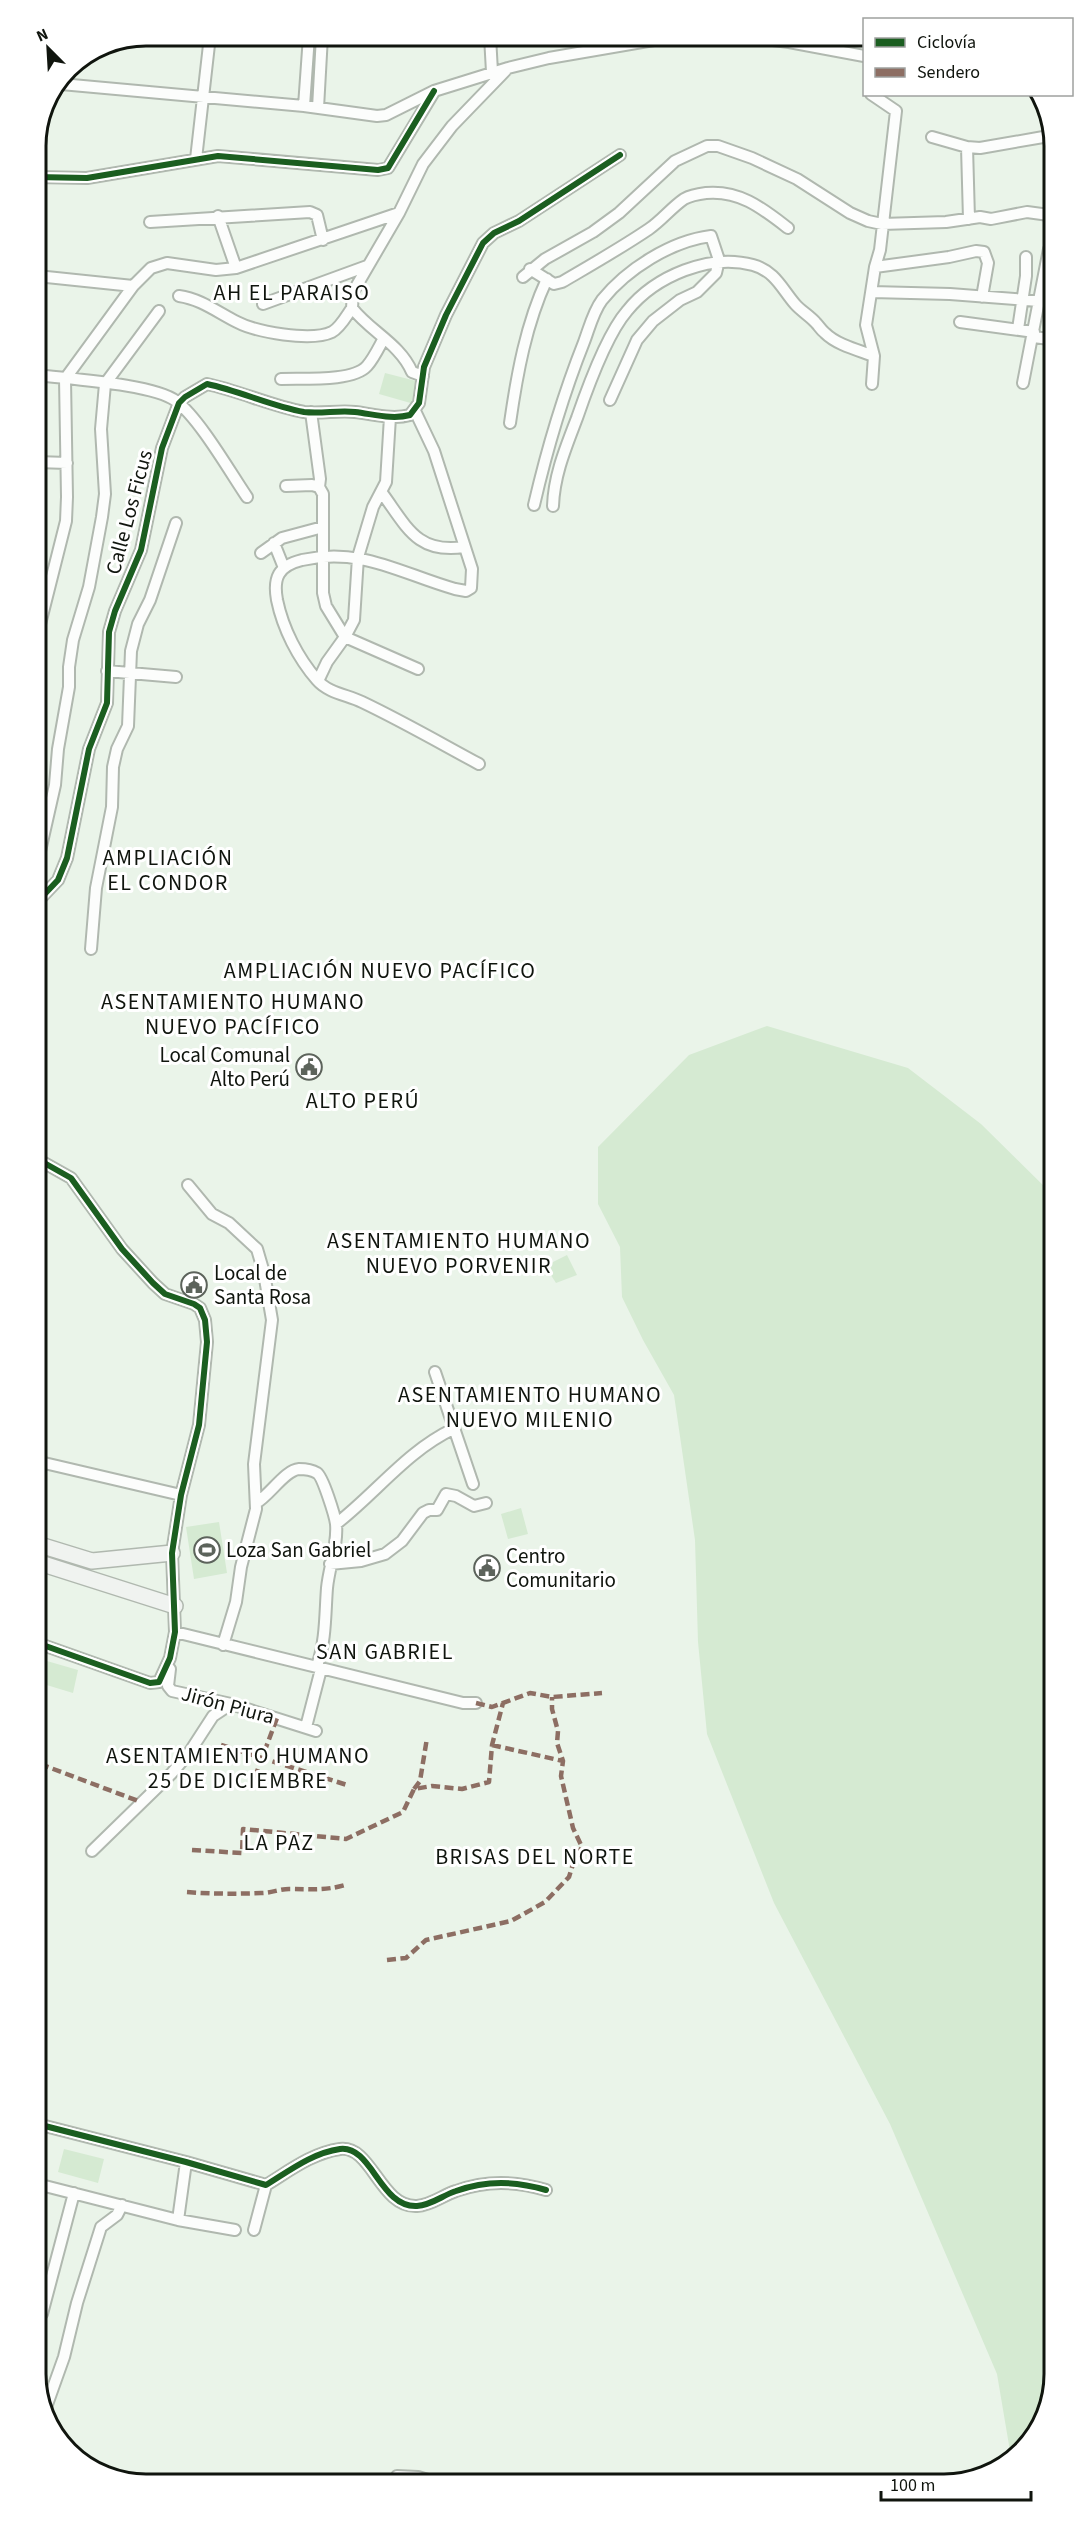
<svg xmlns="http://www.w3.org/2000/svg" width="1091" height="2521" font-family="'Source Sans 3',sans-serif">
<rect width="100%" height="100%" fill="#eaf4e9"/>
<!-- green -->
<path fill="#d5ead2" d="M385,373l35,9 -6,22 -35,-10z
M767,1026l141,42 73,56 71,70 3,1181 -23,67 -21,15 -14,-83 -107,-250 -116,-221 -67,-169 -9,-92 -3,-102 -21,-145 -31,-55 -21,-43 -2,-50 -22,-43v-57l91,-92z
M567,1255l10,20 -21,8 -11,-17z
M521,1508l7,26 -20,5 -7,-25z
M219,1522l8,51 -33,6 -8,-52z
M40,1659l38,11 -5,23 -33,-10z
M64,2149l40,10 -6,24 -40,-11z"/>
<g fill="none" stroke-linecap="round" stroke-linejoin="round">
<!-- street casing -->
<g stroke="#b0b8af" stroke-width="14">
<path id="street" d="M490,36l2,36
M741,36l48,6 75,14
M61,84l243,22 73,10 9,-1 48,-24 74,-23 41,-10 128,-22
M871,94l25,17 -16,139 -5,17 -9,58 8,31 -2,28
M304,106l5,-70
M318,108l4,-72
M932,137l35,10 13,1 69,-12
M967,147l2,72
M196,159l14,-123
M36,177l51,1 131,-22 160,14 10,-2 46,-76
M218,216l18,52
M150,222l160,-10 7,3 6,25
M875,267l74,-10 27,-6 8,1 4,11 -6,34
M530,269l24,15 8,-2c29,-17 59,-34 87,-53 13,-9 22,-21 35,-30 7,-4 14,-5 22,-6 34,-3 56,15 82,35
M37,276l96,10
M523,277l22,-18 48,-27 26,-19 56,-52 32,-15h11l34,12 45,21 53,34 18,8 14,3 64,-2 34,-5 11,2 36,-7 22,3
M872,292l78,2 89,7
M179,296c22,3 38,16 58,26 19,10 74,20 95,10 8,-4 15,-17 20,-24
M263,304l104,-38
M352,308l1,-16 46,-79 24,-49 29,-38 56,-58
M352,308c19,24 48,36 60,64l11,4
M960,322l74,10
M1018,329l8,-53v-19
M1033,337l17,2
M37,375c31,4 117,9 139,26 23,17 54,71 71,96
M281,379c21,-1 72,3 86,-13 7,-8 12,-19 17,-28
M1023,383l26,-134
M415,411l19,40 38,118 -1,19 -5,3 -11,-2c-56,-16 -93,-42 -153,-29 -24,6 -29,18 -25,40 6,29 21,58 40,80 11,13 31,15 45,22 40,19 78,41 117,62
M311,412l9,67 -1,8
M390,417l-4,65 -13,25 -15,50 -4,63 -9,17 73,32
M510,423c7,-49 16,-99 37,-144
M37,462l30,1
M286,486l26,-1 7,2 4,7v99l3,13 19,31 -18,25 -9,19
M382,493c25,34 35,61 82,54
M534,505c13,-56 29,-110 50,-163 5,-13 9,-30 18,-42 25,-31 69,-59 109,-64l8,24 -3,13 -19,19 -17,8 -27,21 -16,19 -27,60
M553,506c1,-31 13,-59 24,-88 10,-29 30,-84 50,-107 28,-35 83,-58 126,-46 22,6 29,24 42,39 6,7 15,12 21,19 3,3 5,7 9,10 12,12 33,17 49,23
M274,543l10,25
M261,553l21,-15 41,-11
M37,636l29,-115 1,-24 -2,-118 68,-93 18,-18 16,-5 49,7 20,-2 163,-55
M107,671l69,6
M38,860l17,-75 3,-36 11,-62v-20l4,-27 16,-53 13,-70 3,-23 -4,-65 4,-45 54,-73
M38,901l20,-21 9,-22 22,-109 18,-46 2,-71 6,-21 26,-61 21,-102 17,-45 6,-6 22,-13c33,7 64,22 97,28 17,2 35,-2 51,0 18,2 37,8 55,3l9,-12 5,-36 22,-52 37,-72 11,-10 25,-12 101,-66
M91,949l5,-61 16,-81 1,-40 4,-18 11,-23 3,-75 7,-27 12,-24 26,-77
M39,1160l32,18 51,71 31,34 12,11 29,10 6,4 5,12 2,22 -8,83 -18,70 -9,58 3,79 -5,26 -11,24 -9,1 -110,-39
M188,1185l24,29 17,9 28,26 7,24 8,47 -18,144 2,45 -15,58 -5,35 -13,43
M435,1372l38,112
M40,1462l141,33
M256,1503c14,-8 29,-33 43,-34 5,0 13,1 18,4 6,4 18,43 19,51 2,21 -7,43 -9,64 -2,26 -1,53 -10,78
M336,1524c40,-31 71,-73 117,-95
M330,1564l31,-3 24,-7 17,-13 21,-28 6,-3h8l9,-16 10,2 18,10 12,-3
M175,1632l288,71h13
M170,1669l-2,17 4,5 59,13 85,27
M306,1727l15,-58
M92,1851l79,-77 18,-21 24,-37 18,-12
M41,2125l145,37 80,23c23,-14 46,-32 74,-36 32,-4 40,59 77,57 15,-1 26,-11 39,-15 31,-11 59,-10 90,-1
M41,2185l137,35 57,10
M178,2220l8,-58
M254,2230l12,-45
M42,2314l32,-121
M44,2413l20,-56 13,-54 24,-76 16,-12 5,-10
M397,2476l21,1 20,6"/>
</g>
<!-- secondary casing -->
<g stroke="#b0b8af" stroke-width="18">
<path id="secondary" d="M40,1545l52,16 80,-8
M40,1563l135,43"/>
</g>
<!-- street -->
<use href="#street" stroke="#fcfdfc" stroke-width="10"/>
<!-- secondary -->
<use href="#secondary" stroke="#f0f3f0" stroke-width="15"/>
<!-- quiet -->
<path stroke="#8d6e63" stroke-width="4.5" stroke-dasharray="9 4.5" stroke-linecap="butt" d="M476,1703l16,4 38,-14 22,4 50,-4
M221,1745l126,40
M492,1745l71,16
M40,1764l101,38
M414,1789l6,-8 7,-43
M250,1790l27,-72
M192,1850l50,3 1,-24 103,10 57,-27 11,-23 18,-3 30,3 27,-7 3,-37 11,-42
M187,1892c25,2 49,2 74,1 10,0 19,-4 28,-4 22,0 35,2 56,-4
M387,1960l19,-2 20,-18 85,-19 34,-19 24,-25 5,-16 8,-14 -9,-19 -12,-52 2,-15 -6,-18 1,-12 -6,-22v-12"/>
<!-- cycleway casing -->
<g stroke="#fff" stroke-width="10">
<path id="cycleway" d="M36,177l51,1 131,-22 160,14 10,-2 46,-77
M38,901l20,-21 9,-22 22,-109 18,-46 2,-71 6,-21 26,-61 21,-102 17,-45 6,-6 22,-13c33,7 64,22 97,28 17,2 35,-2 51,0 18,2 37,8 55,3l9,-12 5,-36 22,-52 37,-72 11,-10 25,-12 101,-66
M39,1160l32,18 51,71 31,34 12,11 29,10 6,4 5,12 2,22 -8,83 -18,70 -9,58 3,79 -5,26 -11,24 -9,1 -110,-39
M41,2125l145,37 80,23c23,-14 46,-32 74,-36 32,-4 40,59 77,57 15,-1 26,-11 39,-15 31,-11 59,-10 90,-1"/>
</g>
<!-- cycleway -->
<use href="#cycleway" stroke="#1b5e20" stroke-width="6"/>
</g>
<!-- icons -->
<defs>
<g id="civic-ring" transform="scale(1.35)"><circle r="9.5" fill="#fff" stroke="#5c635b" stroke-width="1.5"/><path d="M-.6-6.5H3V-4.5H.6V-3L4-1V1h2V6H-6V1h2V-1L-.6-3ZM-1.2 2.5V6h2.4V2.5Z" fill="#5c635b"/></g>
<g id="stadium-ring" transform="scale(1.35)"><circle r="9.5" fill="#fff" stroke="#5c635b" stroke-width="1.5"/><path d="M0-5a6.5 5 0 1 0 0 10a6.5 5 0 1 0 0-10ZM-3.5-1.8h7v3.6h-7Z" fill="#5c635b"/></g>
</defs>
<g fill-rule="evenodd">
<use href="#civic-ring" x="309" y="1067"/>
<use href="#civic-ring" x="194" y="1285"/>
<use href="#stadium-ring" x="207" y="1550"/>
<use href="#civic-ring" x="487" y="1568"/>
</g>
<g text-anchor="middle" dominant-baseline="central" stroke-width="6" stroke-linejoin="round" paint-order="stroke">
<!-- street labels -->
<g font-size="21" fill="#10150e" stroke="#fff">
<text transform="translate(129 512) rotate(-75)">Calle Los Ficus</text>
<text transform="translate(228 1705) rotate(15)">Jirón Piura</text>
</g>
<!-- poi labels -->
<g font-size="21" fill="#10150e" stroke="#fff" text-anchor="start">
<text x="290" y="1055" text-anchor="end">Local Comunal<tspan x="290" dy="24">Alto Perú</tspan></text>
<text x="214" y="1273">Local de<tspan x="214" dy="24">Santa Rosa</tspan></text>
<text x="226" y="1550">Loza San Gabriel</text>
<text x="506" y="1556">Centro<tspan x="506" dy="24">Comunitario</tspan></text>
</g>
<!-- neighbourhood labels -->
<g font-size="22" letter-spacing="1.5" fill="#10150e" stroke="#fff">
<text x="292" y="293">AH EL PARAISO</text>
<text x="168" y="858">AMPLIACIÓN<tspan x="168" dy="25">EL CONDOR</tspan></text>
<text x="380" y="971">AMPLIACIÓN NUEVO PACÍFICO</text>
<text x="233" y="1002">ASENTAMIENTO HUMANO<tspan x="233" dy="25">NUEVO PACÍFICO</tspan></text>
<text x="363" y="1101">ALTO PERÚ</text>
<text x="459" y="1241">ASENTAMIENTO HUMANO<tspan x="459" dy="25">NUEVO PORVENIR</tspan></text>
<text x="530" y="1395">ASENTAMIENTO HUMANO<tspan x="530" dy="25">NUEVO MILENIO</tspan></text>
<text x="385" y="1652">SAN GABRIEL</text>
<text x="238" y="1756">ASENTAMIENTO HUMANO<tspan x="238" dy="25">25 DE DICIEMBRE</tspan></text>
<text x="279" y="1843">LA PAZ</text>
<text x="535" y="1857">BRISAS DEL NORTE</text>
</g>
</g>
<!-- crop -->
<path d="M0 0H1091V2521H0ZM146 46H944A100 100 0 0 1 1044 146V2374A100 100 0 0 1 944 2474H146A100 100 0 0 1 46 2374V146A100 100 0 0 1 146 46Z" fill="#fff" fill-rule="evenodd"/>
<path fill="none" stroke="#10150e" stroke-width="3" d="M146 46H944A100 100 0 0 1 1044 146V2374A100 100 0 0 1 944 2474H146A100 100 0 0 1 46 2374V146A100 100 0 0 1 146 46Z"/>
<!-- legend -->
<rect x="863" y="18" width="210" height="78" fill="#ffffff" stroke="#9fa19f" stroke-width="1.5"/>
<rect x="875" y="38" width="30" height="9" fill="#1b5e20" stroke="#9fa19f" stroke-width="1.5"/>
<text x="917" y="48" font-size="18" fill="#10150e">Ciclovía</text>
<rect x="875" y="68" width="30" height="9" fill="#8d6e63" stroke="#9fa19f" stroke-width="1.5"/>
<text x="917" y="78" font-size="18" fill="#10150e">Sendero</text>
<!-- north arrow -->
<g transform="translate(48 48) rotate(336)" stroke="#ffffff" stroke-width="4.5" paint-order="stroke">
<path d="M0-4.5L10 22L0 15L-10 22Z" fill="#10150e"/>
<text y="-9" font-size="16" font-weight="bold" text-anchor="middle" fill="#10150e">N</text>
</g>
<!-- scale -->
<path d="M881 2491v9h150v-9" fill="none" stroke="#10150e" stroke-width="3"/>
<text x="890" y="2491" font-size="18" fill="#10150e" stroke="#ffffff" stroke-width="4.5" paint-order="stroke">100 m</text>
</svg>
